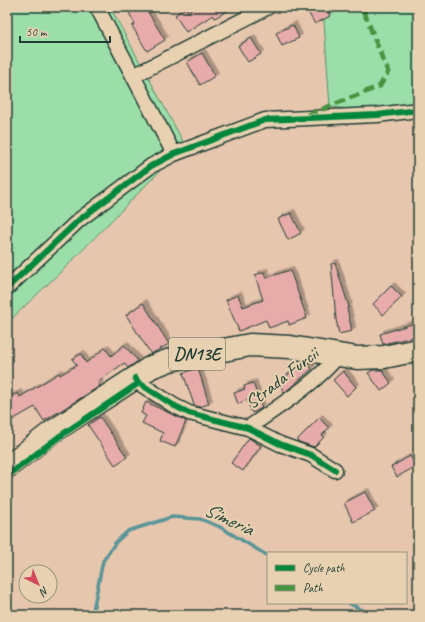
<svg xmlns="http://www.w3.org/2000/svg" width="425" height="622" font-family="Caveat,sans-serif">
<defs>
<filter id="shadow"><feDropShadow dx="3.5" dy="-3.5" stdDeviation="0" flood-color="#0004"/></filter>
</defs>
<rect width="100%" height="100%" fill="#e7c6ae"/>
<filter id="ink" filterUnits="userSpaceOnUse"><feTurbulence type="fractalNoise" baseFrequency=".025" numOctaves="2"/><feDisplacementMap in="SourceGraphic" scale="8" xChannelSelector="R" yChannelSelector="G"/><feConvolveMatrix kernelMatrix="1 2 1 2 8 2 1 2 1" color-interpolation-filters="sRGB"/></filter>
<g filter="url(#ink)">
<!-- green -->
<path fill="#9bdea9" stroke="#5d8e6e" d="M7,7h103l75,138 -117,120 -61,58z
M323,7h95v108l-88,-8z"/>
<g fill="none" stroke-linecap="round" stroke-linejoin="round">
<!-- stream -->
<path stroke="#599598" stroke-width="3.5" d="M348,603l25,12
M92,615l11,-54 13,-19 12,-11 44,-14 28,2 20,8 48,29"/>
</g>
<!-- building -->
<path fill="#e7abaa" stroke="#1f3d34" filter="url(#shadow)" d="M126,7h19l20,33 -18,11 -15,-25 3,-2z
M195,7h39l-19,11 -2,-3 -27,17 -11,-17 11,-7 2,4z
M305,7h20l5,9 -15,8z
M293,25l6,13 -17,8 -6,-13z
M251,38l10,16 -13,8 -10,-16z
M202,53l13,23 -15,9 -13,-23z
M291,213l10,20 -13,7 -10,-21z
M335,263l14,44 -2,1 5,23 -13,3 -3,-15 -5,-55z
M290,270l17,48 -18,7 -1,-4 -19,7 -3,-8 -27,11 -13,-31 12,-5 5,12 20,-7 -8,-25 9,-3 2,6z
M391,286l11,11 -19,18 -10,-11z
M143,303l26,41 -18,10 -25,-39z
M418,322v14l-35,8 -3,-10z
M124,345l14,16 -10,7 -4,-5 -26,19 2,4 -56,35 -9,-14 -28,16v-25l11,-5 2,4 39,-24 1,2 17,-10 -5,-6 9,-5 5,9 19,-15 6,8z
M303,362h3l6,7 -28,24 -5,-11z
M198,368l11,36 -10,3 -5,-2 -11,-32z
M373,370h9l9,13 -10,8 -13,-18z
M343,371l13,16 -9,9 -14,-16z
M253,383l9,25 -10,5 -5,-13 -9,4 -4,-11 11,-4 -1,-3z
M146,402l40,19 -11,26 -15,-6 3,-8 -21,-10 4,-7 -5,-3z
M100,417l27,40 -12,8 -27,-40z
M319,418l10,10 -7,7 2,2 -10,10 -15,-5 -2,-2z
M249,438l12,8 -18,25 -12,-8z
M410,456l6,10 -19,11 -6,-10z
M365,492l10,19 -22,11 -9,-19z"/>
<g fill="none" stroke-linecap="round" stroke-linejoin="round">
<!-- street casing -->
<g stroke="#1f3d34" stroke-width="17">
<path id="street" d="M97,7l77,147
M133,76l135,-69
M7,288l72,-68 72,-54 23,-12 91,-34 112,-5 41,-5
M135,378l4,5 34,22 16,8 59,15 32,16 31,11 24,15
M248,428c31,-22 66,-43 90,-72"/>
</g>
<!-- primary casing -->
<g stroke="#1f3d34" stroke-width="25">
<path id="primary" d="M7,467l45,-35 83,-54 16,-11 19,-7 80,-15 40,2 67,11 27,-1 34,-7"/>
</g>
<!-- street -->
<use href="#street" stroke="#e7d1b0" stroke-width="14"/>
<!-- primary -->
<use href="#primary" stroke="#e7d1b0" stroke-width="22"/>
<!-- quiet -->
<path stroke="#479441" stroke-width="5" stroke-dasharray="10 5" stroke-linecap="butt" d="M308,115l72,-29 8,-14 -26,-65"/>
<!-- cycleway casing -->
<g stroke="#e7d1b0" stroke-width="8">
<path id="cycleway" d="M7,288l72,-68 72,-54 23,-12 91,-34 112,-5 41,-5
M135,378l4,5 34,22 16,8 59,15 32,16 31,11 24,15
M7,476l53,-40 79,-53"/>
</g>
<!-- cycleway -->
<use href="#cycleway" stroke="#00873e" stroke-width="6"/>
</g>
</g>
<g text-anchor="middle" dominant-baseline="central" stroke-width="4" stroke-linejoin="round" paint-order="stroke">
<!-- shield labels -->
<rect fill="#e7d1b0" stroke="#5b6959" stroke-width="1" x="169" y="338" width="56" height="32" rx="3"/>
<g font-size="18" font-weight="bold" fill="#1f3d34">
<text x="197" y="354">DN13E</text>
</g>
<!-- street labels -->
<g font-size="19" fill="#1f3d34" stroke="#e7d1b0">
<text transform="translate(282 378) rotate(-38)">Strada Furcii</text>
</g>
<!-- water labels -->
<g font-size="20" font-style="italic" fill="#24443c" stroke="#e7d1b0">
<text transform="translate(229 519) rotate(25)">Simeria</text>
</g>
</g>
<!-- margin -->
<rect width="425" height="622" fill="none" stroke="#e7d1b0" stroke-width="24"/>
<rect x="12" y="12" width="401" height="598" fill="none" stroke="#1f3d34" stroke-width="1.5" filter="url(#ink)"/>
<!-- legend -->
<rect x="267" y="552" width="140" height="52" fill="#e7d1b0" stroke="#97967e"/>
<rect x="275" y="565" width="20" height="6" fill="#00873e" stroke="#97967e"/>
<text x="303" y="572" font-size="12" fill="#1f3d34">Cycle path</text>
<rect x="275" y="585" width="20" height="6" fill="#479441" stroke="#97967e"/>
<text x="303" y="592" font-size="12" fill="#1f3d34">Path</text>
<!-- north arrow -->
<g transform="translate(38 584) rotate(137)"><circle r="19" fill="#e7d1b0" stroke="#97967e"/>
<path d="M0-3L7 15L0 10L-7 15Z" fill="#d1495b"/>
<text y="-6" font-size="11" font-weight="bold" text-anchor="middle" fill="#1f3d34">N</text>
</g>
<!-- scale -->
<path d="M20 36v6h90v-6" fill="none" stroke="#1f3d34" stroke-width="2"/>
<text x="26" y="36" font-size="12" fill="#1f3d34" stroke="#e7d1b0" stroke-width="3" paint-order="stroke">50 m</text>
</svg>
